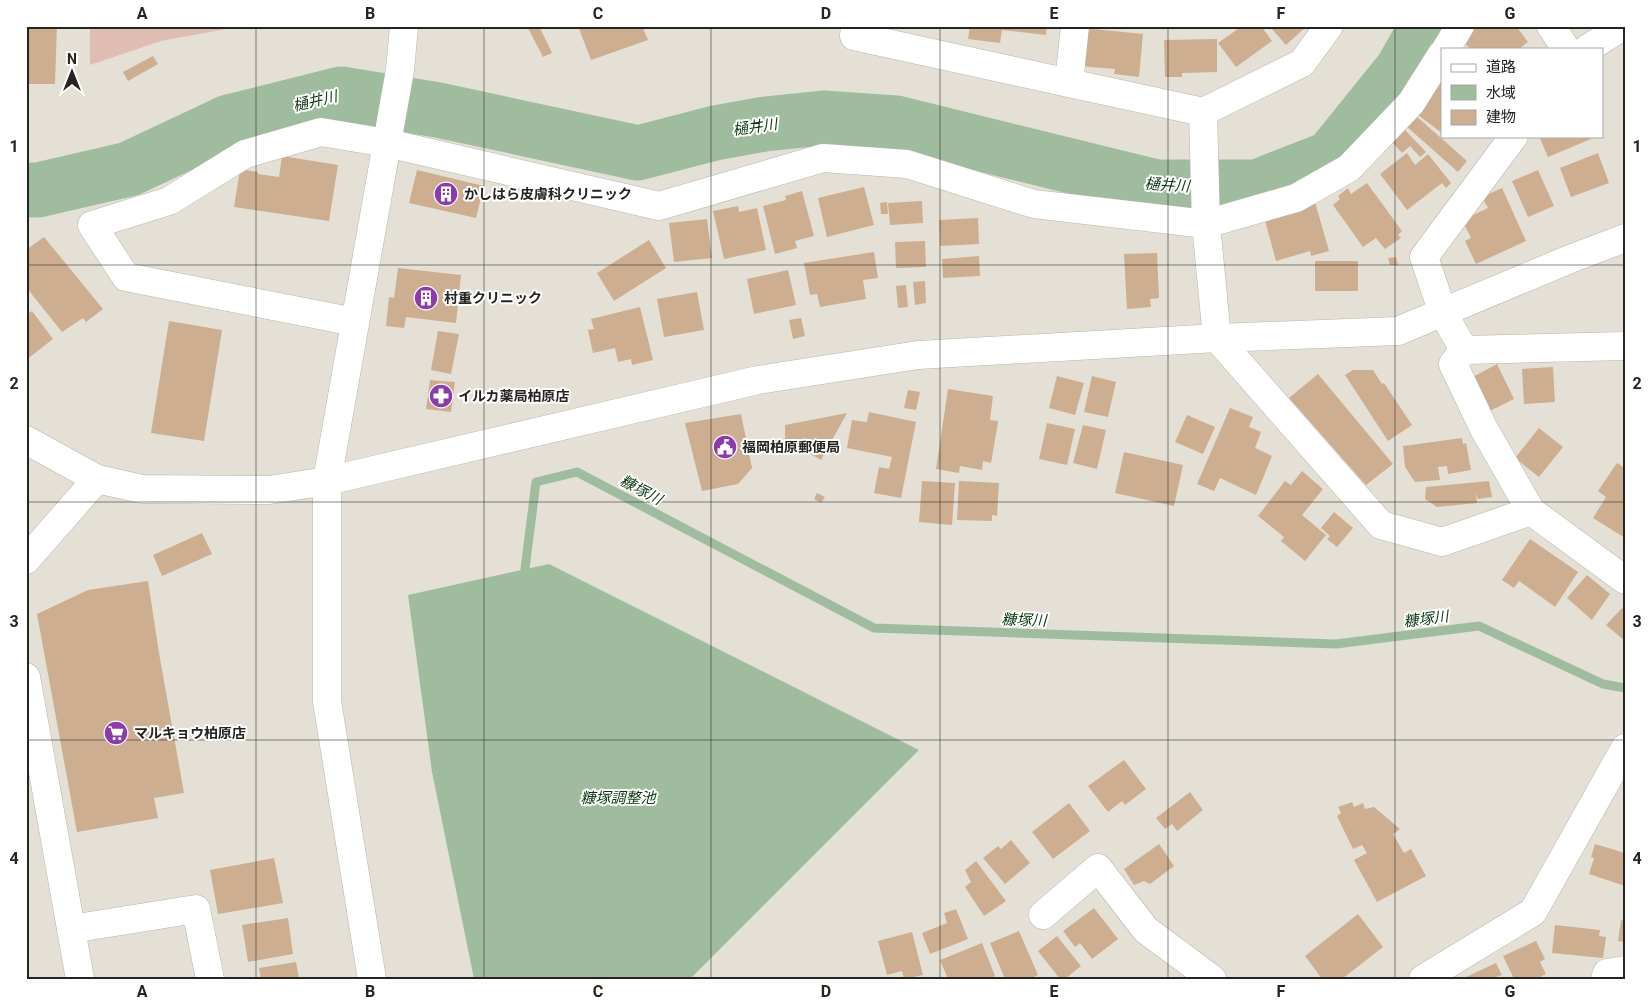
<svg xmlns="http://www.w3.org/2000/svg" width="1651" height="1005" font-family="Roboto,'Noto Sans JP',sans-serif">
<rect width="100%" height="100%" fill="#e4e0d6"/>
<!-- green -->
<path fill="#dfbdb3" d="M90,26h152l-81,15 -71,24z"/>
<!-- water -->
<path fill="#9fbd9e" d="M549,564l370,186 -229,229h-216l-42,-207 -24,-177z"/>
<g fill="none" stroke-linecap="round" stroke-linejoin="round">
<!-- stream -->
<path stroke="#9fbd9e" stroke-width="9" d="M525,569l11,-87 41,-10 297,156 462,16 143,-18 124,58 22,4"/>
<!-- river -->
<path stroke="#9fbd9e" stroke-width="55" d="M26,190h12l91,-21 100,-47 112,-28 97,16 200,43 77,-20 50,-9 58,-6 73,5 260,64h101l74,-29 71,-88 25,-44"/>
</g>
<!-- building -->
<path fill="#ceae91" d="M26,26h31l-2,58h-29z
M527,26h12l13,27 -9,4z
M578,26h64l6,14 -57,20z
M970,26h77l-1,9 -44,-5 -2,13 -32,-4z
M1242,26h19l11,15 -36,26 -18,-24z
M1274,26h33l-21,19 -14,-16z
M1469,26h47l12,16 -9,7h-49l-12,-14z
M1084,28l59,6 -4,43 -25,-3 1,-5 -35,-3z
M1217,39v33l-35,1v4h-17l-1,-37z
M153,56l5,8 -30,17 -5,-9z
M1442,74v59l-28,-21z
M1415,115l52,46 -9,11 -52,-46z
M1404,129l22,23 -6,5 -10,-11 -8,7 -11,-12z
M1539,136h51l1,3 -43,18z
M1407,153l8,12 13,-11 23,29 -5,5 -4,-5 -35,27 -27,-36z
M1598,153l11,30 -38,14 -11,-29z
M282,156l56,9 -9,56 -95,-14 6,-38 18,3v2l21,3z
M417,170l67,16 -8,32 -67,-15z
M1538,170l16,36 -26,11 -16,-36z
M1367,183l35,48 -4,4 3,3 -16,11 -9,-11 -13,9 -30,-42 7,-6 -2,-3 10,-8 3,6z
M864,187l10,38 -47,12 -9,-39z
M1502,188l24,53 -50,23 -11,-23 6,-3 -9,-18 26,-12 -6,-11z
M802,191l12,45 -19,5 2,7 -22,6 -12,-48 23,-6 -1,-4z
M922,201l1,22 -33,2 -2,-22z
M887,202l1,12h-7l-1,-11z
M1315,202l14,49 -18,5 -1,-5 -34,10 -12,-44z
M738,206l1,6 18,-4 9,42 -42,9 -11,-48z
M978,218l1,26 -39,2 -1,-26z
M707,219l5,39 -38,4 -5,-39z
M44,237l59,72 -17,13 -3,-4 -21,14 -36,-45v-37z
M649,240l17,28 -52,33 -17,-28z
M925,241l1,26 -30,1 -1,-26z
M874,252l4,26 -15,2 3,19 -46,8 -3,-13 -7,1 -6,-32z
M1157,253l2,45 -9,1 1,8 -24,2 -3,-55z
M979,256l1,20 -37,2 -1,-19z
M1396,257l2,8h-8l-2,-7z
M1315,261h43v30h-43z
M398,268l63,7 -5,48 -50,-6 -2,11 -18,-2 3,-29 5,1z
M788,270l8,35 -42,9 -7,-35z
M925,281l1,22 -11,2 -2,-23z
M906,285l2,22 -10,1 -2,-22z
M697,292l7,38 -40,7 -7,-38z
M640,307l13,53 -21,5 -1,-6 -13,3 -3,-14 -22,5 -5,-23 6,-1 -3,-10z
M32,311l21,28 -27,21v-45z
M801,318l4,18 -12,3 -4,-19z
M169,321l53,9 -18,111 -53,-8z
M438,331l21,3 -8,40 -20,-4z
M1497,364l17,35 -28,14 -17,-34z
M1553,367l2,35 -31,2 -2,-35z
M1353,370h20l9,14 2,-1 28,42 -24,16 -43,-66z
M1318,374l75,90 -27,21 -77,-87z
M1057,376l27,7 -9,32 -26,-7z
M1092,376l24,6 -8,35 -24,-5z
M430,380l25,2 -4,30 -25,-3z
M948,389l45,7 -3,24 8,1 -1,7 -6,35 -8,-2 -1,9 -22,-4 -1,7 -23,-4z
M908,390l12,2 -4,18 -12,-2z
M1230,408l23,9 -4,10 12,5 -6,16 17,8 -16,39 -36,-17 -6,13 -17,-7z
M869,412l47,10 -15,76 -27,-5 5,-26 10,2 3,-12 -45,-9 5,-28 15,2z
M847,413l-26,47 -36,-21v-14z
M741,414l11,54 -14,16 -36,7 -17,-68z
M1187,415l28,12 -12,27 -28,-12z
M1047,423l28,6 -8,36 -28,-6z
M1083,425l23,5 -9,39 -24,-6z
M1539,428l24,19 -24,30 -24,-19z
M1462,438l1,6 3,-1 5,27 -23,4 -1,-8 -9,1 2,13 -25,2 -10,-15 -2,-21z
M1124,452l59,13 -9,41 -59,-13z
M1617,463l8,5v70l-32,-20 13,-21 -8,-6z
M1302,471l21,18 -21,26 24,20 -21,26 -24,-20 3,-4 -26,-21 27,-35 6,4z
M922,481l33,2 -3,42 -33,-3z
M959,481l40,2 -2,33 -5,-1v6l-35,-1z
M1489,481l3,16 -14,2 -2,-6 1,10 -40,4 -12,-8 1,-12z
M817,493l8,4 -4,6 -7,-4z
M1334,512l19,16 -16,19 -10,-8 3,-3 -9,-8z
M202,533l10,21 -50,22 -9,-21z
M1530,539l48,33 -23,35 -36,-26 -5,7 -12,-8z
M1587,575l23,19 -18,26 -25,-22z
M148,581l11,72 25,140 -30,5 4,20 -81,14 -40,-218 51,-24z
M1622,608l3,3v30l-19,-16z
M1124,760l22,29 -21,16 -3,-4 -14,11 -20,-26z
M1190,792l13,18 -26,21 -5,-7 -7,5 -9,-11z
M1352,802l2,5 9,-4 2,6 9,-2 26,22 -7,5 11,19 7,-4 15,27 -49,26 -23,-42 13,-7 -5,-8 -9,4 -16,-33 4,-3 -3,-6z
M1069,803l21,28 -37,28 -21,-27z
M1011,840l19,23 -25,21 -22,-26 15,-12 3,3z
M1159,844l15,22 -24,18 -6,-3 -10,4 -10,-16z
M1595,844l30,9v33l-36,-12 5,-16 -3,-1z
M274,858l9,45 -65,11 -8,-44z
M976,861l30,40 -22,15 -19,-29 6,-5 -6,-12z
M1094,908l24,31 -26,20 -12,-16 -5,4 -12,-16z
M956,909l12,30 -38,15 -8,-21 25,-10 -3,-10z
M1358,914l25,33 -41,32h-20l-17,-23z
M288,918l5,36 -45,8 -6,-37z
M1621,920l4,1v21l-7,-1z
M1555,925l45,5 -1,6 7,1 -3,21 -51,-5z
M1019,931l19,44 -10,4h-11l-1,-2 -11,2 -15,-36z
M912,932l11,43 -19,4 -2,-8 -15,4 -9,-34z
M1057,936l24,30 -16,13h-5l-22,-28z
M1536,941l9,18 -5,3 6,12 -10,5h-22l-11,-23z
M982,943l13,33 -8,3h-39l-8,-19z
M296,962l3,17h-38l-2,-11z
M1496,963l6,12 -6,2v2h-34z"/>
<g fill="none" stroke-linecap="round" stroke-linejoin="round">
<!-- street casing -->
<g stroke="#b9b5ab" stroke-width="29">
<path id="street" d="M855,26l-1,10 215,47
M1075,26l-6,57 134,29 99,-49 27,-37
M1551,26l15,23
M1446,49l14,-23
M1587,49l36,-23
M1203,112l3,112 90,-26 53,-30 62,-65 31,-49
M1514,136l-90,121 19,56 21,37 161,-4
M355,322l-229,-45 -34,-52 77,-24 76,-47 76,-22 66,11 272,63 164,-48 84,6 127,40 172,20 11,114 164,187 61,17 89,-31
M1464,350l-11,14 31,65 47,82 94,69
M26,677l54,302
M1043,915l55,-47 48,62 66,49
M71,929l125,-20 14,70
M1423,979l110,-67 92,-164
M1605,979l2,-6 18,-3"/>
</g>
<!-- secondary casing -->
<g stroke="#b9b5ab" stroke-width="29">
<path id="secondary" d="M26,440l71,39 45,10 127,1 58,-9 431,-101 160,-25 299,-17 181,-7 172,-72 55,-21
M26,560l71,-81
M372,979l-45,-278v-220l73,-411 4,-44"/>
</g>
<!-- street -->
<use href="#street" stroke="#fff" stroke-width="28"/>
<!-- secondary -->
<use href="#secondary" stroke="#fff" stroke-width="28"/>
</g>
<!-- grid -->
<path fill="none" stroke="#252420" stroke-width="1" stroke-opacity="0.55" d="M256,26v953M484,26v953M711,26v953M940,26v953M1168,26v953M1395,26v953M26,265h1599M26,502h1599M26,740h1599"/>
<!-- icons -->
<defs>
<g id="building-disc" transform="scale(1.25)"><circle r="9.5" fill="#8b3baa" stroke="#fff"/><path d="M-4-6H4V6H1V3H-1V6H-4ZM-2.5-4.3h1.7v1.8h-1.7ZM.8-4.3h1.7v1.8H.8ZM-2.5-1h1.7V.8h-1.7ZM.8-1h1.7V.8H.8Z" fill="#fff"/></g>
<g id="pharmacy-disc" transform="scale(1.25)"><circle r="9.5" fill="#8b3baa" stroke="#fff"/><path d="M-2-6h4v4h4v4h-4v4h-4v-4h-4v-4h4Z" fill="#fff"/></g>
<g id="civic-disc" transform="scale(1.25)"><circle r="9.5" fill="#8b3baa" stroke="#fff"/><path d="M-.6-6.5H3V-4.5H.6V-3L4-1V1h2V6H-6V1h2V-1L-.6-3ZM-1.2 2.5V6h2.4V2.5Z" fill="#fff"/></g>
<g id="supermarket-disc" transform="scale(1.25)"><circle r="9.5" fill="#8b3baa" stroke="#fff"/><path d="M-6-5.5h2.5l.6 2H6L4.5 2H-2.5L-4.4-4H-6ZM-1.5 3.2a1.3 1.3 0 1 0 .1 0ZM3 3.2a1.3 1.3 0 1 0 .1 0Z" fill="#fff"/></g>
</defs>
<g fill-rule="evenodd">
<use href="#building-disc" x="446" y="194"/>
<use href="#building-disc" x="426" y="298"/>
<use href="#pharmacy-disc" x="441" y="396"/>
<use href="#civic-disc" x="725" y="447"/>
<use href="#supermarket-disc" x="116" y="733"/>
</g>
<g text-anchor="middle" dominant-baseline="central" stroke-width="4" stroke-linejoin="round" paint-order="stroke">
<!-- poi labels -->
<g font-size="14" font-weight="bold" fill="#252420" stroke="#fff" text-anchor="start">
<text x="464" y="194">かしはら皮膚科クリニック</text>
<text x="444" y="298">村重クリニック</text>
<text x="458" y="396">イルカ薬局柏原店</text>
<text x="742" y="447">福岡柏原郵便局</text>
<text x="134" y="733">マルキョウ柏原店</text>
</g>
<!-- water labels -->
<g font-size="15" font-style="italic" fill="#0b380e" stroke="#fff">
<text transform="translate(315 101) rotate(-13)">樋井川</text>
<text transform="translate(755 127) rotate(-8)">樋井川</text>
<text transform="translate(1167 185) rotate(4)">樋井川</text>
<text transform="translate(641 490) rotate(28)">糠塚川</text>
<text transform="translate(1426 619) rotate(-7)">糠塚川</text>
<text transform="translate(1024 620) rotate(2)">糠塚川</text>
<text x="618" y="798">糠塚調整池</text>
</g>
</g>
<!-- border -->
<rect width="1651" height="1005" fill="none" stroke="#ffffff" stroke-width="55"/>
<!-- legend -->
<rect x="1441" y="48" width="162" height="90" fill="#ffffff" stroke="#a8a7a6"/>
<rect x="1451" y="64" width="25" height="8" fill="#ffffff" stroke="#a8a7a6"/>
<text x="1486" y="72" font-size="15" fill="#252420">道路</text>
<rect x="1451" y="85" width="25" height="15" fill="#9fbd9e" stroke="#a8a7a6"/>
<text x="1486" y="98" font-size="15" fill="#252420">水域</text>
<rect x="1451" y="110" width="25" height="15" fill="#ceae91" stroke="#a8a7a6"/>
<text x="1486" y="122" font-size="15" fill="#252420">建物</text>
<!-- north arrow -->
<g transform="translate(72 72)" stroke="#ffffff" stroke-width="4" paint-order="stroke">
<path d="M0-4L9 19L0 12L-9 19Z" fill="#252420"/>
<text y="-8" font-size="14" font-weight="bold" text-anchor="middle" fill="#252420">N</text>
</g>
<rect x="28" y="28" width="1596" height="950" fill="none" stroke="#252420" stroke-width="2"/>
<g font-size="16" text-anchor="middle" font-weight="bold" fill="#252420">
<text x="142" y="19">A</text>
<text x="370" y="19">B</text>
<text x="598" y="19">C</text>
<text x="826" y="19">D</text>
<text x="1054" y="19">E</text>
<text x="1281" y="19">F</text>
<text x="1510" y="19">G</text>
<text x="14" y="152">1</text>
<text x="1637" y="152">1</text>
<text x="14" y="389">2</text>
<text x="1637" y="389">2</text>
<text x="14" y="627">3</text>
<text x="1637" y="627">3</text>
<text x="14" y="864">4</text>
<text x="1637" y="864">4</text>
<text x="142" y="997">A</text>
<text x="370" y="997">B</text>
<text x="598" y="997">C</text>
<text x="826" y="997">D</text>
<text x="1054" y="997">E</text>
<text x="1281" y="997">F</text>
<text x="1510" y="997">G</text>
</g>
</svg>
